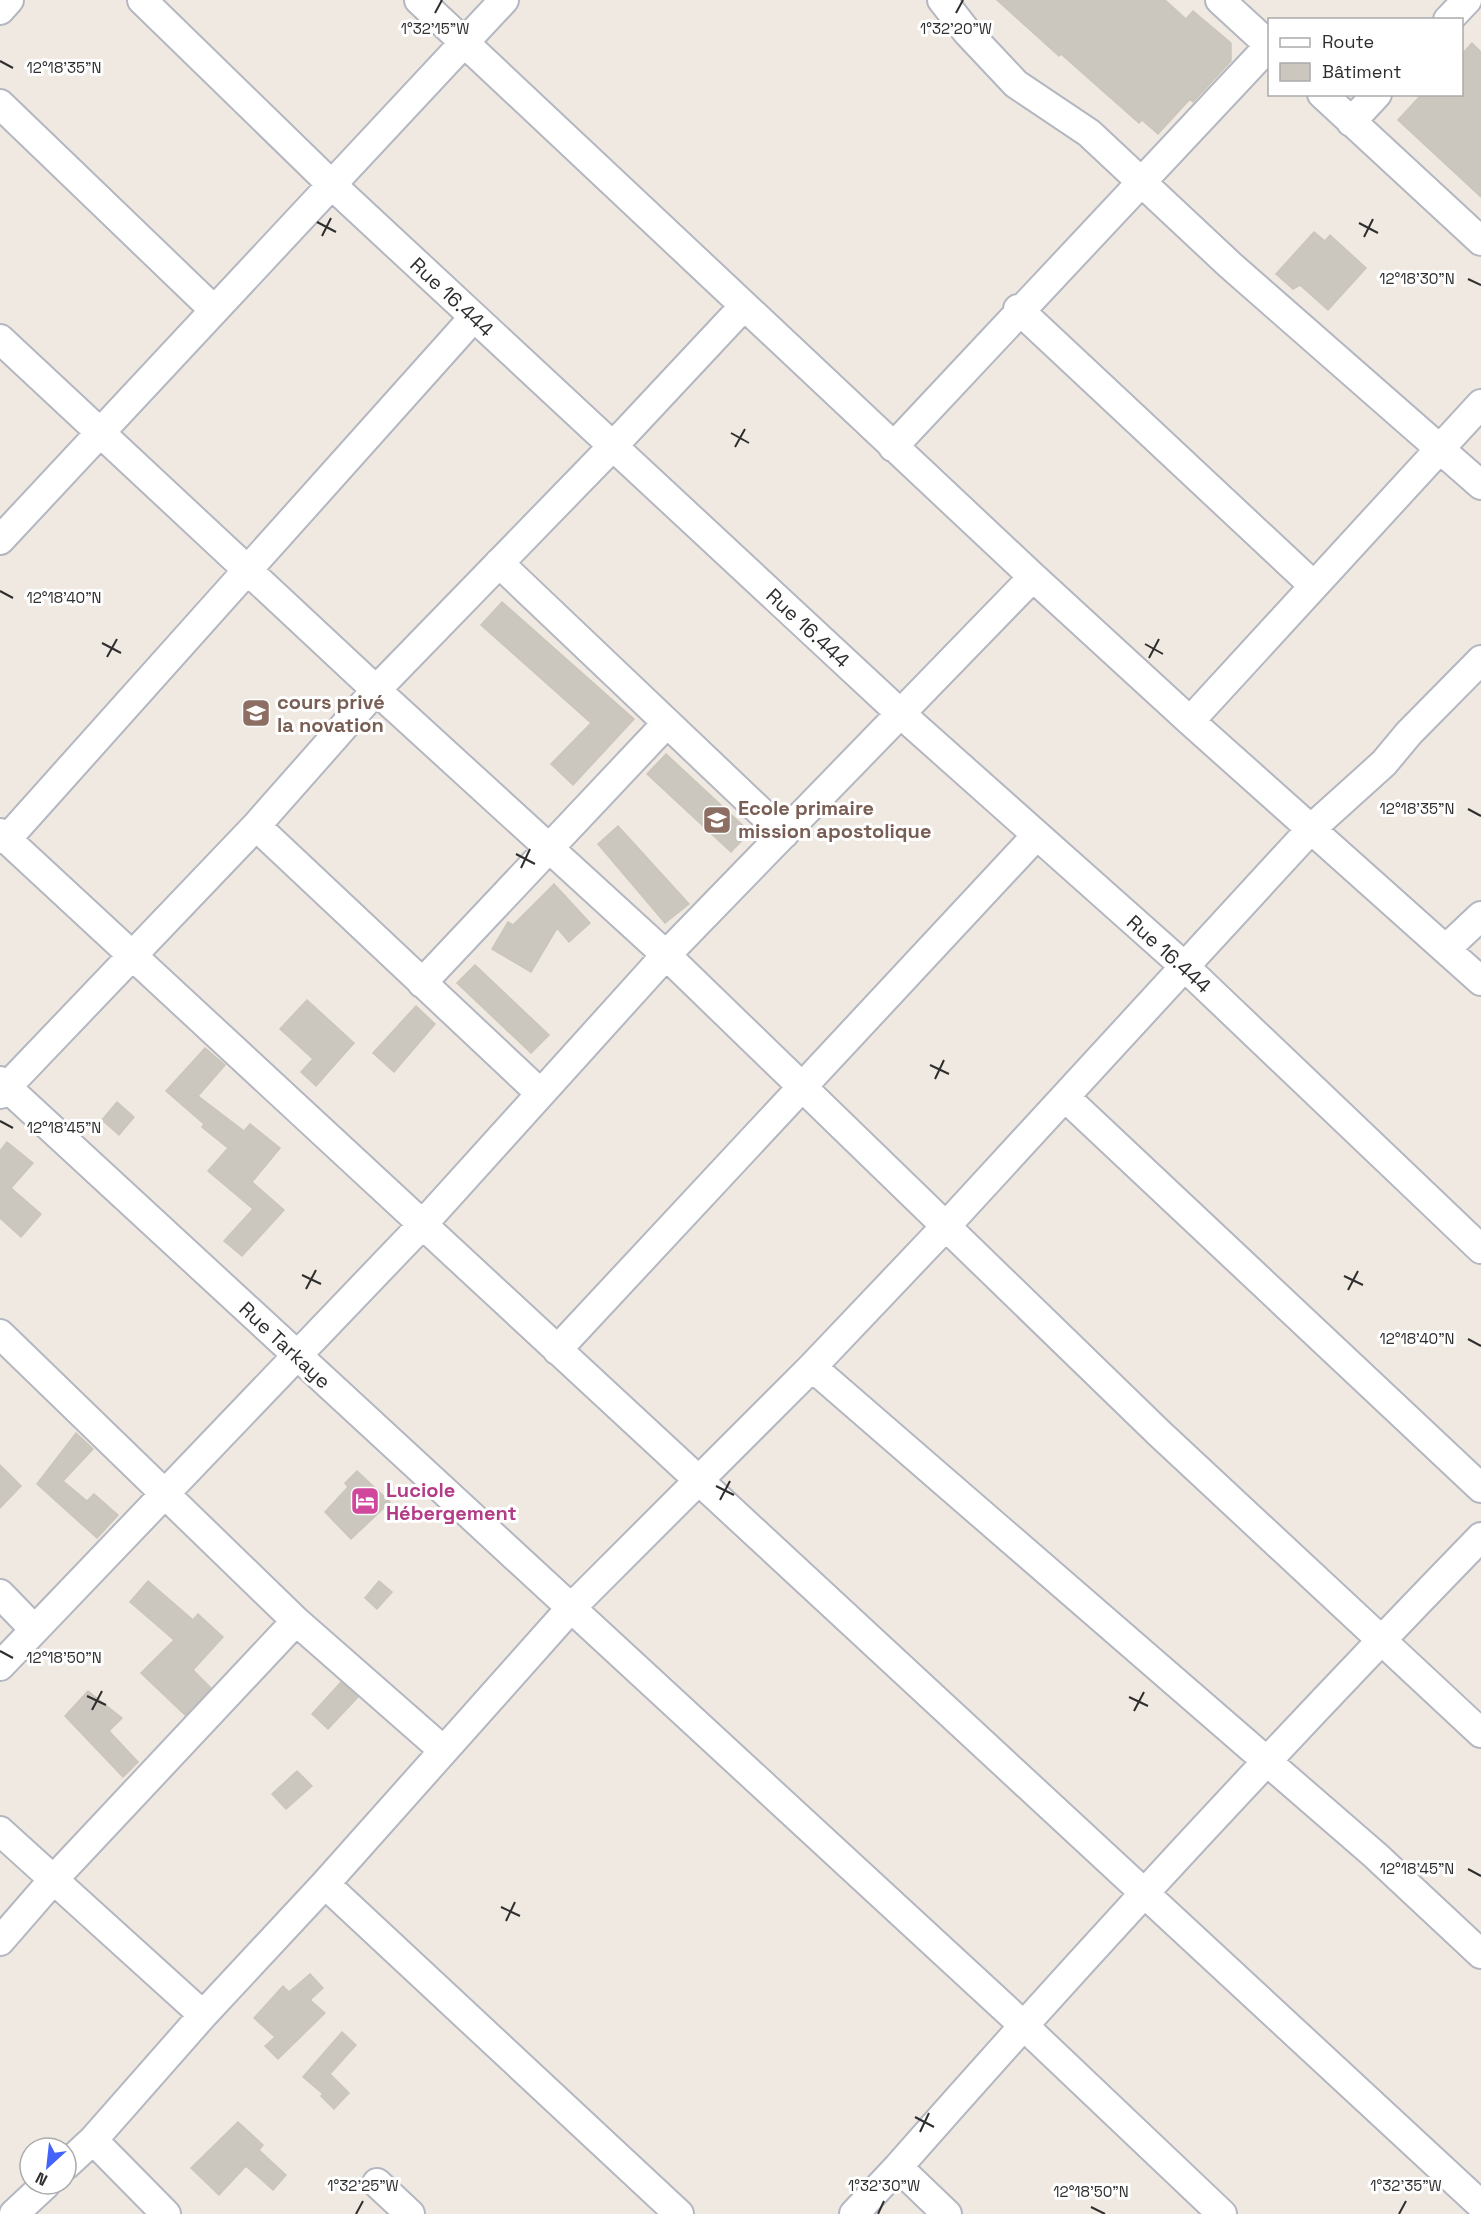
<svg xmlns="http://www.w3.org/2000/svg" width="1481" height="2214" font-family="'Space Grotesk',sans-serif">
<rect width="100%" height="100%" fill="#efe9e1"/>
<!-- building -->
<path fill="#cbc7bf" stroke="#cbc5ba" stroke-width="1.5" d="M997,0h168l21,19 7,-8 38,32v18l-38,41 -3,-3 -32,35 -16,-14 -3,3 -78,-69 -2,2z
M1472,43l9,9v145l-83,-77 24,-26h39v-39z
M1314,232l11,9 5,-6 36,33 -38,42 -28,-25 -7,4 -17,-15z
M502,602l132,117 -61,66 -22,-21 40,-41 -110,-98z
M666,754l84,78 -19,20 -84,-78z
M618,826l71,78 -24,19 -67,-79z
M554,884l36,39 -21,19 -12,-14 -26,44 -39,-23 16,-27 5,3z
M475,965l74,70 -18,18 -74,-70z
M307,1000l47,43 -38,43 -15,-14 12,-13 -33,-30z
M416,1006l19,18 -41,48 -21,-19z
M205,1048l20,17 -27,31 46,35 6,-7 30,24 -28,34 32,28 -42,46 -18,-15 29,-32 -45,-38 20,-23 -26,-21 2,-3 -38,-33z
M117,1102l17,15 -15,18 -17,-15z
M7,1142l26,21 -22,25 30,26 -20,23 -21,-19v-67z
M76,1433l17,16 -30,32 24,20 7,-7 24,21 -21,23 -60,-54z
M0,1465l21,21 -21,22z
M357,1471l33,31 -39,37 -26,-27 23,-25 -3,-4z
M148,1581l45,39 5,-6 25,23 -30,33 18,18 -26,27 -44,-42 33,-33 -44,-38z
M379,1581l13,11 -15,17 -12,-11z
M341,1682l17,15 -30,32 -16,-15z
M88,1691l34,27 -13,13 29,31 -15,15 -58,-61z
M297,1771l15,15 -26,23 -14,-15z
M310,1974l13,14 -13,12 15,13 -47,46 -13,-13 10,-9 -21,-19 29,-32 6,6z
M342,2032l14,13 -26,29 19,19 -15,16 -13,-13 2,-2 -20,-17z
M238,2122l25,23 -4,5 27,25 -13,15 -27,-24 -27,29 -28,-27z"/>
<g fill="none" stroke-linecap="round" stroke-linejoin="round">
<!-- minor casing -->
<g stroke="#b4b7c1" stroke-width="32">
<path id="minor" d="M142,0l190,185 569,529 283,252 297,283
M419,0l614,577 157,144 291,260
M942,0l25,32 49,52 73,49 141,132 251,220
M1220,0l50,46
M0,10l9,-10
M1448,20l19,-20
M1322,94l159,147
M0,104l214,206
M1351,122l26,-28
M1018,309l295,276
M0,339l376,351 290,265 493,478 322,300
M893,447l376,-401
M0,540l504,-540
M499,563l285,271
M1190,721l291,-317
M256,826l284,267
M0,833l1481,1372
M6,840l468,-523
M1446,949l35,-33
M422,983l245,-260
M0,1081l1023,944 199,189
M0,1094l256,-268 120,-136 237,-244 131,-140
M1065,1097l416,391
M0,1334l296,287 147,129
M557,1350l479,-514
M812,1367l563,488 106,99
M0,1594l33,34
M0,1666l422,-441 244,-270 367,-378
M0,1831l203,184
M325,1884l354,330
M0,1941l53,-61 243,-259
M93,2140l73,74
M66,2165l27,-25 110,-125 122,-131 245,-275 242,-242 134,-141 366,-398 72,-65 25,-30 72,-73
M898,2167c189,-215 384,-425 583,-630
M377,2183l33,31
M14,2214l32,-30
M854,2214l44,-47 49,47"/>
</g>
<!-- minor -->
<use href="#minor" stroke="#fff" stroke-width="28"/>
</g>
<!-- ticks -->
<path fill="none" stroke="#2e2e2e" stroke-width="2" d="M435,13l7,-13M956,13l7,-13M0,61l13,7M317,222l19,10M1359,223l19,10M322,236l9,-18M1364,237l9,-18M1468,279l13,6M731,433l18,10M735,447l10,-18M0,591l13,7M102,643l19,10M1145,644l18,10M107,657l10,-18M1149,658l10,-19M1468,809l13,7M516,854l19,10M521,868l9,-19M930,1065l19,9M935,1079l9,-19M0,1121l13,7M302,1275l19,9M1344,1276l19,9M306,1289l10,-19M1348,1290l10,-19M1468,1339l13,7M716,1486l18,9M720,1500l10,-19M0,1651l13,7M87,1696l19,9M1129,1697l19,9M92,1710l10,-19M1134,1711l10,-19M1468,1869l13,7M501,1907l19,9M506,1921l9,-19M915,2117l19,10M920,2132l9,-19M1091,2207l14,7M356,2214l7,-13M878,2214l6,-13M1399,2214l7,-13"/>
<!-- icons -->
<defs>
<g id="school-square" transform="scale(1.5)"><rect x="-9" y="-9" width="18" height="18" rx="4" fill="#8d6e63" stroke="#fff"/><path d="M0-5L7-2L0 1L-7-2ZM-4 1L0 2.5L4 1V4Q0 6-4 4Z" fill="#fff"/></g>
<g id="hotel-square" transform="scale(1.5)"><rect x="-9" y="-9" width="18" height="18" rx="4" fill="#d1479c" stroke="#fff"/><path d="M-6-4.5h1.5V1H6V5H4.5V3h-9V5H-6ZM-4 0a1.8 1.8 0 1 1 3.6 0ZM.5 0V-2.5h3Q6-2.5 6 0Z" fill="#fff"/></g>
</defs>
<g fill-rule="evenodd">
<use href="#school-square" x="256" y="713"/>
<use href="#school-square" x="717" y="820"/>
<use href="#hotel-square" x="365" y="1501"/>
</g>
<g text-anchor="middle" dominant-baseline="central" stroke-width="6" stroke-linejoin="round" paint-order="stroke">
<!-- street labels -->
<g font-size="20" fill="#2e2e2e" stroke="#fff">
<text transform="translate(452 297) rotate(43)">Rue 16.444</text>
<text transform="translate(808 628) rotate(43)">Rue 16.444</text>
<text transform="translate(1169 954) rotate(42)">Rue 16.444</text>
<text transform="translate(285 1345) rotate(43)">Rue Tarkaye</text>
</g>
<!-- education labels -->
<g font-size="20" font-weight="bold" fill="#785e54" stroke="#fff" text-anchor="start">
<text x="277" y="702">cours privé<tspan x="277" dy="23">la novation</tspan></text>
<text x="738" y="808">Ecole primaire<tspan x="738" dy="23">mission apostolique</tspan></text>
</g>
<!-- hotel labels -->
<g font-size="20" font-weight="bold" fill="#b23c85" stroke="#fff" text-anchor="start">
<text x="386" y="1490">Luciole<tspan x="386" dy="23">Hébergement</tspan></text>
</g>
</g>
<g font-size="15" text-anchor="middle" fill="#2e2e2e" stroke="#fff" stroke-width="6" stroke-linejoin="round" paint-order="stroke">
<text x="435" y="34">1°32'15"W</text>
<text x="956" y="34">1°32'20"W</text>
<text x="64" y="73">12°18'35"N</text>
<text x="1417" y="284">12°18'30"N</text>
<text x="64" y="603">12°18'40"N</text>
<text x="1417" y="814">12°18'35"N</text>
<text x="64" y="1133">12°18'45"N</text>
<text x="1417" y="1344">12°18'40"N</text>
<text x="64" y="1663">12°18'50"N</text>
<text x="1417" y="1874">12°18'45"N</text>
<text x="363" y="2191">1°32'25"W</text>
<text x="884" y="2191">1°32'30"W</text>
<text x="1406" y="2191">1°32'35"W</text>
<text x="1091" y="2197">12°18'50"N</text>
</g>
<!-- legend -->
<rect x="1268" y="18" width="195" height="78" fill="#ffffff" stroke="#ababab" stroke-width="1.5"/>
<rect x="1280" y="38" width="30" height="9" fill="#ffffff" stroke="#ababab" stroke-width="1.5"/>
<text x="1322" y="48" font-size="18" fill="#2e2e2e">Route</text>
<rect x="1280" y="63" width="30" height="18" fill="#cbc7bf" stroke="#ababab" stroke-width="1.5"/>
<text x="1322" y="78" font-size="18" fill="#2e2e2e">Bâtiment</text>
<!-- north arrow -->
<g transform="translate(48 2166) rotate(207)"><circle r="28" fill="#ffffff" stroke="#ababab" stroke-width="1.5"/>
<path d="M0-4.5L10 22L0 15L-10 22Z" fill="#4264fb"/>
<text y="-9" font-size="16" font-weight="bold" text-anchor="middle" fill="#2e2e2e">N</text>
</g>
</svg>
